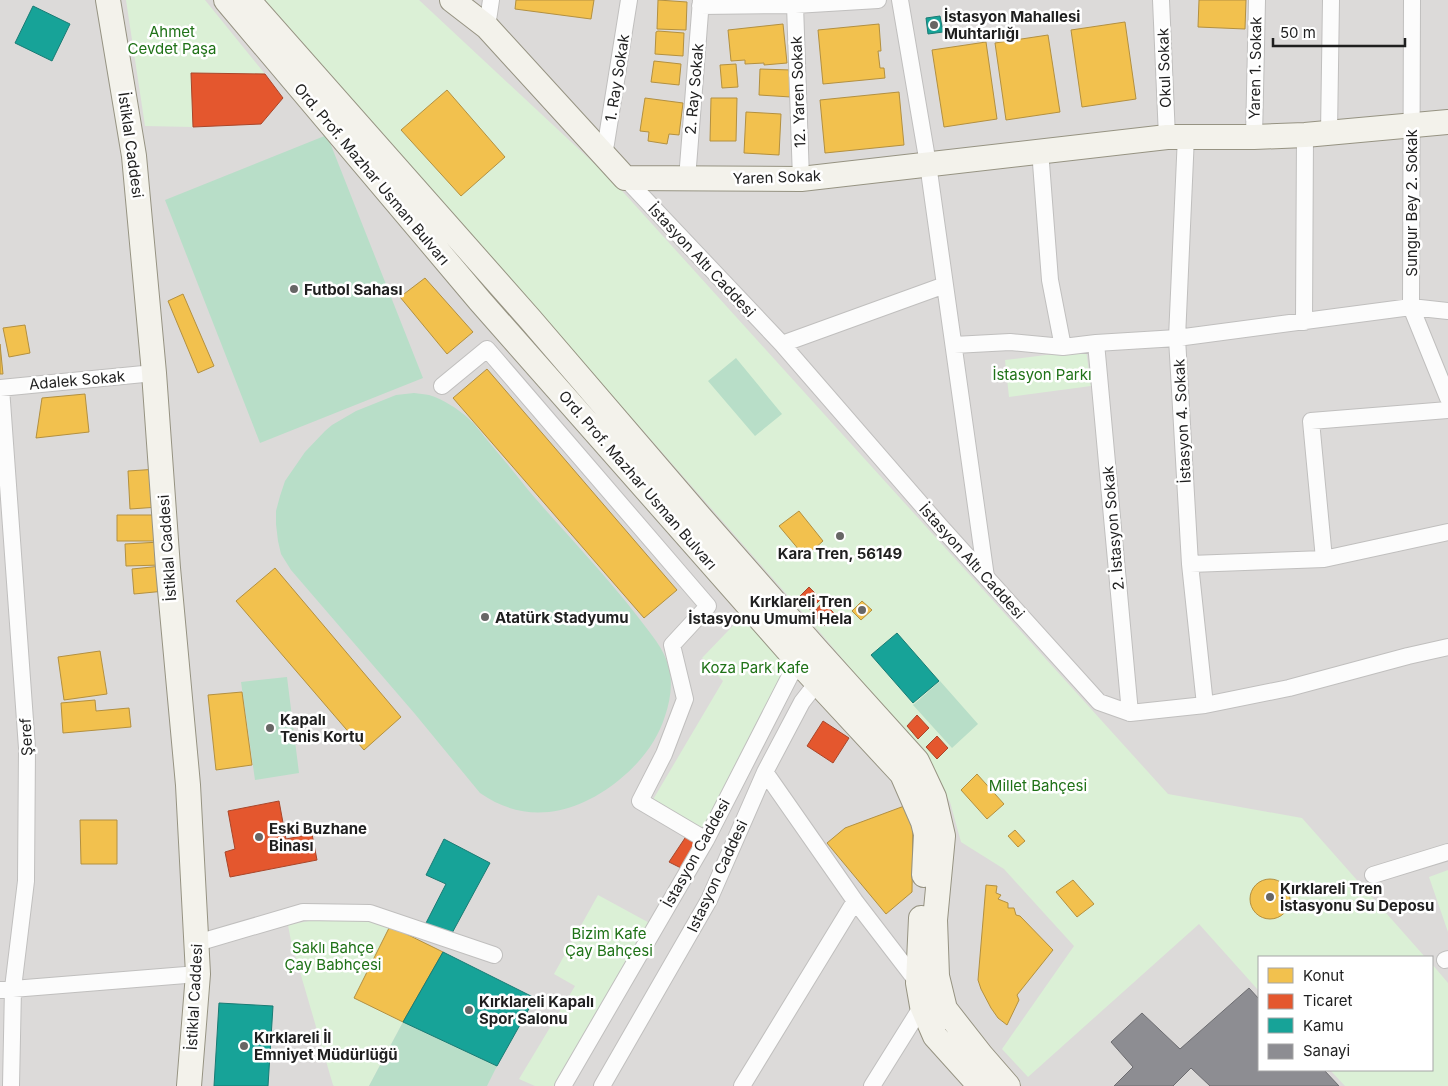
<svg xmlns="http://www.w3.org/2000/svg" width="1448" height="1086" font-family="Inter,sans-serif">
<rect width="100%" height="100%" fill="#edeae8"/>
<!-- residential -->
<path fill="#dcdad9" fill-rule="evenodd" d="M0,0h1448v1086h-1448zM1259,957h173v113h-173z"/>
<!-- park -->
<path fill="#dbf0d6" d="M126,0h79l60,74 -74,-1 2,54 -48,-1z
M265,0h154l195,182 554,612 134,24 123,139h-166v34l-60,-67 -171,153 -26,-28 72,-103 -70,-77 -43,-27 -11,-40 -29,-51 -103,-121z
M1086,350l5,36 -82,11 -4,-37z
M750,608l50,56 -94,176 -55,-37 72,-122 -21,-23z
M1448,870v62l-19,-55z
M598,895l57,31 -91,160h-29l-16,-7 56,-93 -21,-12z
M358,918l32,8 -36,72 49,24 -34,64h-35l-1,-1 -42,-144 -3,-16 31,-6z
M1432,964l16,19v103h-103l-15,-16h102z"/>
<!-- pitch -->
<path fill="#b8dec8" d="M327,135l96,243 -163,65 -95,-243z
M736,358l46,56 -27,22 -47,-55z
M414,393c5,1 11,1 15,2 14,4 29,14 39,23 8,7 14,16 20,23 14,17 28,33 41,50 36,42 75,82 109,126 12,16 26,31 31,51 4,17 1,33 -4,48 -8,26 -26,48 -46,64 -42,34 -92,46 -139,13l-65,-79 -124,-144 -10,-16 -3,-13 -2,-17v-13l4,-15 5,-15 20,-29 20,-21 7,-6 24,-14 40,-16z
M287,677l12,96 -44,7 -14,-98z
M940,681l38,43 -26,24 -39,-43z
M403,1022l94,44 -10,20h-118z"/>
<!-- homes -->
<path fill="#f2c14e" stroke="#b39040" d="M516,0h78l-3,19 -76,-10z
M658,0l29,2 -1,28 -29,-1z
M1199,0h47l-1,29 -47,-2z
M1125,22l11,77 -54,8 -11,-77z
M783,24l4,39 -23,2v-2l-19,1v-4l-14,1 -3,-31z
M879,24l2,27h-3l2,17h4l1,10 -62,6 -5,-54z
M658,31l26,2 -1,23 -28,-2 1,-22z
M1048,35l12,77 -54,8 -11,-77z
M986,42l11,77 -53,8 -12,-77z
M654,61l27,3 -2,21 -28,-3z
M736,64l2,23 -16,1 -2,-23z
M760,69l31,1v27l-32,-2z
M447,90l58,67 -44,39 -60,-66z
M899,92l5,53 -79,8 -5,-53z
M645,98l38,5 -4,32 -10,-1 -2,10 -19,-3 1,-9 -9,-1z
M711,98h26l-1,43h-26z
M746,112l35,2 -2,41 -35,-2z
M425,278l48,54 -26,22 -47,-57z
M183,294l31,72 -16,7 -30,-72z
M25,325l5,28 -21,4 -6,-29z
M0,344l3,30h-3z
M487,369l190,221 -33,28 -191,-220z
M85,394l4,38 -53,6 6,-40z
M158,469l1,38 -29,2 -2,-38z
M799,511l24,30 -18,16 -26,-31z
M117,515h40v26h-40z
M160,542l1,23 -35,1 -1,-22z
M162,566l3,25 -31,3 -2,-25z
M275,568l126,149 -37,33 -128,-149z
M862,601l10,9 -11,10 -9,-9z
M100,651l7,43 -43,6 -6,-43z
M242,692l10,73 -36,5 -8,-75z
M95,700l1,11 33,-3 2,19 -68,6 -2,-30z
M977,774l27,30 -17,15 -26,-29z
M907,805l6,10 -1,77 -26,22 -59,-71 18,-15z
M80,820h37v44h-36z
M1015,830l10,11 -7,6 -10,-11z
M1250 899a20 20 0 1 1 40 0a20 20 0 1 1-40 0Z
M1073,880l21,24 -17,13 -21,-25z
M986,885l11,1 -1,7 5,2 -3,4 10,4v5h6l2,7 4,1 33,34 -36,45 2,5 -12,25 -9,-7 -7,-10 -10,-19 -3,-9z
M390,926l53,26 -40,70 -49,-24z"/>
<!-- shops -->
<path fill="#e4572e" stroke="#a9462a" d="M191,73l74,1 18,24 -22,26 -68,3z
M809,587l12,12 -11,11 -12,-12z
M823,602l12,12 -11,12 -11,-13z
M917,715l12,13 -11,11 -11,-13z
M823,721l26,17 -16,25 -26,-17z
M937,736l11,12 -11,11 -11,-12z
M279,801l7,38 26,-5 5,26 -87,17 -5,-25 10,-3 -7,-38z
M687,835l16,10 -16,26 -18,-9z"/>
<!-- public -->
<path fill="#17a398" stroke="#197b74" d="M33,6l37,18 -18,37 -37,-18z
M940,16l3,16 -15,2 -2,-16z
M897,633l42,48 -26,22 -42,-48z
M444,839l46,24 -39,72 -25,-12 20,-39 -20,-9z
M443,952l92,46 -38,68 -94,-44z
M219,1003l54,3 -5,80h-54z"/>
<!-- industry -->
<path fill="#8d8d92" stroke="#6c6c70" d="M1249,988l10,11v71h65l15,16h-129l-19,-18 -18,18h-59l19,-19 -22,-25 31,-29 38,36z"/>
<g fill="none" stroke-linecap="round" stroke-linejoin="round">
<!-- street casing -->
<g stroke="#c0bfbe" stroke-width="18">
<path id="street" d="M900,0l28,164 58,413
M1161,0l6,137
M1412,0l-1,307 37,91
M795,5l6,174
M700,6l95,-1 83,-5
M487,27l4,-27
M1329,133l2,-133
M1186,136l-9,202 13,226 15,141
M1254,137l3,-137
M1040,150l10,130 13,67
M604,156l25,-156
M625,178l157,166 158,182 159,176 31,11 75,-8 84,-17 119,-32 40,-9
M687,179l14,-179
M1304,322l1,-187
M1096,343l34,370
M782,344l163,-59
M954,345l56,-3 53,5 33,-4 81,-5 234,-31 37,4
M442,386l45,-37 221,257 -36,39 13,54 -21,55 -24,47 66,39
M0,388l154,-15
M1,388l26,360 -1,133 -13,107 -2,98
M1324,559l-13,-138 137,-11
M1190,564l134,-5 124,-27
M765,772l90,129 63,82
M1373,875l75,-23
M197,943l106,-31 67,1 124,42
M1445,960l3,-1
M0,990l198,-16
M563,1086l143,-246 84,-164 16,-18
M602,1086l107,-186 56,-128 37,-70 21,-27
M742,1086l113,-185
M872,1086l50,-80"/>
</g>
<!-- secondary casing -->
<g stroke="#969382" stroke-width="26">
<path id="secondary" d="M108,0l26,156 20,217 14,195 20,217 10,189 -9,112
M226,0l254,301 320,363 102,110 21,48 3,12 -2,41
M248,0l282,319 170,198 115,131 102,113 17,36 9,39 -8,84 2,56 8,33 36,46 27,31
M452,0l35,27 138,151 176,1 366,-42h87l51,-2 143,-13
M921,918l-3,65 4,23 13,30 45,50"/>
</g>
<!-- street -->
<use href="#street" stroke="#fcfcfc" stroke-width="16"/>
<!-- secondary -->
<use href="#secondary" stroke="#f3f2eb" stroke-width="24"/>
</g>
<!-- markers -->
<g fill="#676665" stroke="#fff" stroke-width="2">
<circle cx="934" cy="25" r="5"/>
<circle cx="294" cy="289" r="5"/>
<circle cx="840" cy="536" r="5"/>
<circle cx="862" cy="610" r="5"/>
<circle cx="485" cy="617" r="5"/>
<circle cx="270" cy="728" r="5"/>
<circle cx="259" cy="837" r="5"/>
<circle cx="1270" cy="897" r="5"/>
<circle cx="469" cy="1010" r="5"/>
<circle cx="244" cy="1046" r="5"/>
</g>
<g text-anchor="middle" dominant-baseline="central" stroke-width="5" stroke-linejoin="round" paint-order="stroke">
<!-- poi labels -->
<g font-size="15" font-weight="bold" fill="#1f1f1f" stroke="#fff" text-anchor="start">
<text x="944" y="16">İstasyon Mahallesi<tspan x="944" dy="17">Muhtarlığı</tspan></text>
<text x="304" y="289">Futbol Sahası</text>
<text x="840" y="553" text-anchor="middle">Kara Tren, 56149</text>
<text x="852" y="601" text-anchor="end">Kırklareli Tren<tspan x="852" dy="17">İstasyonu Umumi Hela</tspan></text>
<text x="495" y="617">Atatürk Stadyumu</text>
<text x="280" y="719">Kapalı<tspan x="280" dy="17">Tenis Kortu</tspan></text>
<text x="269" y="828">Eski Buzhane<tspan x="269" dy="17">Binası</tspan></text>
<text x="1280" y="888">Kırklareli Tren<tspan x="1280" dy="17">İstasyonu Su Deposu</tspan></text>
<text x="479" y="1001">Kırklareli Kapalı<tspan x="479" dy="17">Spor Salonu</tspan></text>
<text x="254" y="1037">Kırklareli İl<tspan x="254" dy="17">Emniyet Müdürlüğü</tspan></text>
</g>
<!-- park labels -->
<g font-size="15" fill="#1f7217" stroke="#fff">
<text x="172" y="31">Ahmet<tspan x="172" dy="17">Cevdet Paşa</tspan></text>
<text x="1042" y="374">İstasyon Parkı</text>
<text x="755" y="667">Koza Park Kafe</text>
<text x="1038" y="785">Millet Bahçesi</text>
<text x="609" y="933">Bizim Kafe<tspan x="609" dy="17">Çay Bahçesi</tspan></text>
<text x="333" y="947">Saklı Bahçe<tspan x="333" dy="17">Çay Babhçesi</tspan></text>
</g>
<!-- street labels -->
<g font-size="15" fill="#1f1f1f" stroke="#fff">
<text transform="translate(1164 68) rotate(-92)">Okul Sokak</text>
<text transform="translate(1255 68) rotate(-89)">Yaren 1. Sokak</text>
<text transform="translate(617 78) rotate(-81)">1. Ray Sokak</text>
<text transform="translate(694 89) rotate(-85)">2. Ray Sokak</text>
<text transform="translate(798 92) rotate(-92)">12. Yaren Sokak</text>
<text transform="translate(131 145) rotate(82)">İstiklal Caddesi</text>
<text transform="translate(372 174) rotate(50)">Ord. Prof. Mazhar Usman Bulvarı</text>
<text transform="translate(777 177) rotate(-2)">Yaren Sokak</text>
<text transform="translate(1411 203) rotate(-90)">Sungur Bey 2. Sokak</text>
<text transform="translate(702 260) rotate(47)">İstasyon Altı Caddesi</text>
<text transform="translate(77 380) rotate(-5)">Adalek Sokak</text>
<text transform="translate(1182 421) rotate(-93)">İstasyon 4. Sokak</text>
<text transform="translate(638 480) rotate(49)">Ord. Prof. Mazhar Usman Bulvarı</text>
<text transform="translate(1113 528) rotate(-95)">2. İstasyon Sokak</text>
<text transform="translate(167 548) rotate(-94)">İstiklal Caddesi</text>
<text transform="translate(972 561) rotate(48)">İstasyon Altı Caddesi</text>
<text transform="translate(26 737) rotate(-93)">Şeref</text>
<text transform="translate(696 853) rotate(-61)">İstasyon Caddesi</text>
<text transform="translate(717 876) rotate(-65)">Istasyon Caddesi</text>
<text transform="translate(194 997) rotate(-87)">İstiklal Caddesi</text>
</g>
</g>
<!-- legend -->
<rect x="1258" y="956" width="175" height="115" fill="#ffffff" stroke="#a5a5a5"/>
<rect x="1268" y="968" width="25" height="15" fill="#f2c14e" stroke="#a5a5a5"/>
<text x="1303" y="981" font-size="15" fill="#1f1f1f">Konut</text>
<rect x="1268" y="994" width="25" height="15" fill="#e4572e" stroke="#a5a5a5"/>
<text x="1303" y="1006" font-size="15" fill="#1f1f1f">Ticaret</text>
<rect x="1268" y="1018" width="25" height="15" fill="#17a398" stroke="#a5a5a5"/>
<text x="1303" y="1031" font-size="15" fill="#1f1f1f">Kamu</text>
<rect x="1268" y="1044" width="25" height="15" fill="#8d8d92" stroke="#a5a5a5"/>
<text x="1303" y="1056" font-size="15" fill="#1f1f1f">Sanayi</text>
<!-- scale -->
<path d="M1273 38v8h132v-8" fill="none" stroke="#1f1f1f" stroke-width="2.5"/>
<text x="1280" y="38" font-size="15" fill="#1f1f1f" stroke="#ffffff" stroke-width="4" paint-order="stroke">50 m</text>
</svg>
